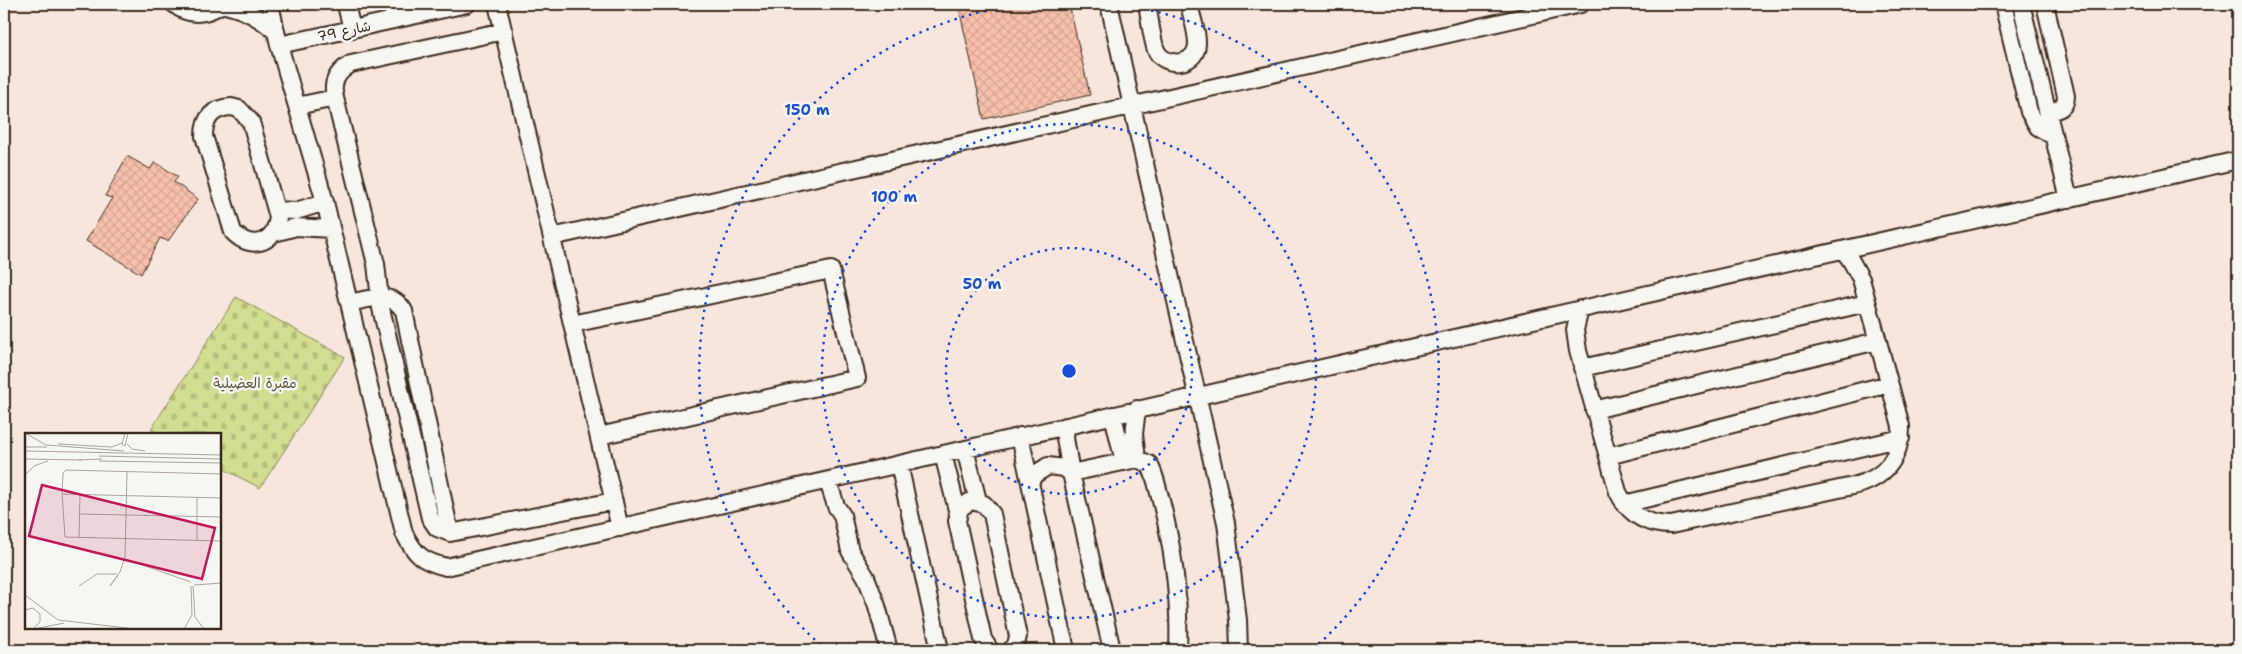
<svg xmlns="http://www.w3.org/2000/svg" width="2242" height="654" font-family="'Shantell Sans','Playpen Sans Arabic',sans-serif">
<defs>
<pattern id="cemetery-stones" width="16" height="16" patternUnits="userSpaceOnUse" patternTransform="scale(1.25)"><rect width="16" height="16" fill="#d1dd90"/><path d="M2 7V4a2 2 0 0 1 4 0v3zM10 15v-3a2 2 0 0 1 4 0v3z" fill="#b4be7c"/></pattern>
<pattern id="building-cross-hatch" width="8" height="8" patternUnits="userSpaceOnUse" patternTransform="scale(1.25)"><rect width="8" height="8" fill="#f8c0ac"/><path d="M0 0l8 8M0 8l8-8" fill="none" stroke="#d6a594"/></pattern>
</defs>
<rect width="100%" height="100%" fill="#f6f6f2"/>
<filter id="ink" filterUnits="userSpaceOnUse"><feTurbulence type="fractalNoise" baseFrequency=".02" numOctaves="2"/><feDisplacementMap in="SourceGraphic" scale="10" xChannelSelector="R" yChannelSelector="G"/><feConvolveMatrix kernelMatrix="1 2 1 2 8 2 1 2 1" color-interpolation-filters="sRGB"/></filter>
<g filter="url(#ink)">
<!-- built -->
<path fill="#f7e6dd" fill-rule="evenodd" d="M4,4h2234v646h-2234zM26,434h194v194h-194z"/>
<!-- cemetery -->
<path fill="url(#cemetery-stones)" stroke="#868457" d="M236,297l109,60 -85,131 -40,-21v-33h-60l-9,-5z"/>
<!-- building -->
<path fill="url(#building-cross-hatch)" stroke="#3b2a1e" d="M958,4h111l21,91 -106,24z
M127,156l23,13 5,-7 23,15 -4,5 24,17 -30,42 -8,-3 -19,36 -55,-33 26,-43 -7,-2z"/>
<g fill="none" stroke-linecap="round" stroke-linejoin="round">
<!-- minor casing -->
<g stroke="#3b2a1e" stroke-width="20">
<path id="minor" d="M174,4c15,13 32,11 48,0
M221,4c23,5 39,13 55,28
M270,4l9,41 46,157 79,331c11,22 18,28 42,34l1792,-407
M391,4l4,15
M497,4l123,524
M1109,4l117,519 12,97 1,30
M1147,4c3,14 4,32 9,46 7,16 34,17 40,0 4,-13 -5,-34 -7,-46
M2003,4l26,108 9,15 15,9
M2021,4l48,195
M2045,4l21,92c0,12 -8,14 -18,16
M347,9l5,20
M504,31l-153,33c-14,8 -20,18 -16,34l41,166 5,44 49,210 7,10 13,5 164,-32
M279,45l188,-41
M297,106l38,-8
M231,107l8,2 12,13 27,95c-3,27 -27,34 -45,15l-29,-96c0,-18 9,-28 27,-29z
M276,210l20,1 29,-9
M274,233l22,-6 35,2
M552,237l1029,-233
M349,303c20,-4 43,-13 55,8l46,222
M1580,309l-5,21 3,21 40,141c11,23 28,33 53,33l182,-39c31,-7 48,-28 48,-60l-40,-147 -11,-20 -7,-9
M572,324l259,-54 26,108 -258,58
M1582,368l285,-65
M1594,410l283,-69
M1113,415l11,47
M1066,426l-1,12 6,35 41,177
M1020,436l46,214
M965,449l13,52
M943,454l15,60
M1608,456l281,-72
M1137,459l-3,-25 3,-25
M899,464l41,186
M828,481l8,25 6,9 8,36 16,26 11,29 12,44
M1030,483l4,-8 14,-9 16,2 7,5 66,-14 12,5c6,10 8,22 11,33 13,49 20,102 18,153
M1624,504l277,-66
M990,650l-7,-11 -26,-118 3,-13 11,-7 13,3 8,10 26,122 -2,9 -5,5"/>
</g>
<!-- minor -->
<use href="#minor" stroke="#f6f6f2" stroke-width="16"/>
</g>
</g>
<!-- distance rings -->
<g fill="none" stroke="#1d4ed8" stroke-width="2.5" stroke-dasharray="2.5 5">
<circle cx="1069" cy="371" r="123"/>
<circle cx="1069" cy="371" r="247"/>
<path d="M826 650A370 370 0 0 1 1024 4M1114 4A370 370 0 0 1 1312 650"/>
</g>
<g text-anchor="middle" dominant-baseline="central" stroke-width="5" stroke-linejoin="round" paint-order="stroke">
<!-- street labels -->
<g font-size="14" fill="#3b2a1e" stroke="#f6f6f2">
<text transform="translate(344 31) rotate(-12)">شارع 79</text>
</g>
<!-- park labels -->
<g font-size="14" fill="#60573a" stroke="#f6f6f2">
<text x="255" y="383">مقبرة العضيلية</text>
</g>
</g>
<!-- overview -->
<g transform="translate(25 433)">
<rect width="196" height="196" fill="#f6f6f2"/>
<path fill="none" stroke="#aba49d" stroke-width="1" d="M0,0l21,12 78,6M100,0l-3,11 3,2 3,-13M33,11l54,3 10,-4M102,11l5,5 13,2M0,14h22M0,18l197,4M74,23l123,3M0,26l57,1M54,27l23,-1M74,28l123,2M197,41l-156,-4 -3,3 -1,20 3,44 157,4M0,42l9,-9 14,-5M37,61l160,4M55,81l142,3M54,105l1,-44M172,107v-43M100,126l66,23M93,142l-8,11 10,-14 5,-15 2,-85M169,152l28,-2M54,153l18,-12h20M168,153l2,31 9,12M0,162l33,25 77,9M0,177l8,-2 7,6v8l-7,7M9,196l30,-6M33,196h51M159,196l8,-14 -1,-29"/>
<path fill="#c2185b" fill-opacity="0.15" stroke="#c2185b" stroke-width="2.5" d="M17,52l173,43 -13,51 -173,-43z"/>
<rect width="196" height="196" fill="none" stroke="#3b2a1e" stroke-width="2.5"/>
</g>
<circle cx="1069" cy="371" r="8" fill="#1d4ed8" stroke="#f6f6f2" stroke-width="2.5"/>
<g font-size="15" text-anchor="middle" font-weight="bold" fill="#1d4ed8" stroke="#f6f6f2" stroke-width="5" stroke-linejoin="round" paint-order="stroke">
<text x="807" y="115">150 m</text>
<text x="894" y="202">100 m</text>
<text x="982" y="289">50 m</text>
</g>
<!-- margin -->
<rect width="2242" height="654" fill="none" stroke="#f6f6f2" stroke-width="20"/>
<rect x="10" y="10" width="2222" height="634" fill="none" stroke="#3b2a1e" stroke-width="2" filter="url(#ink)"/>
</svg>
